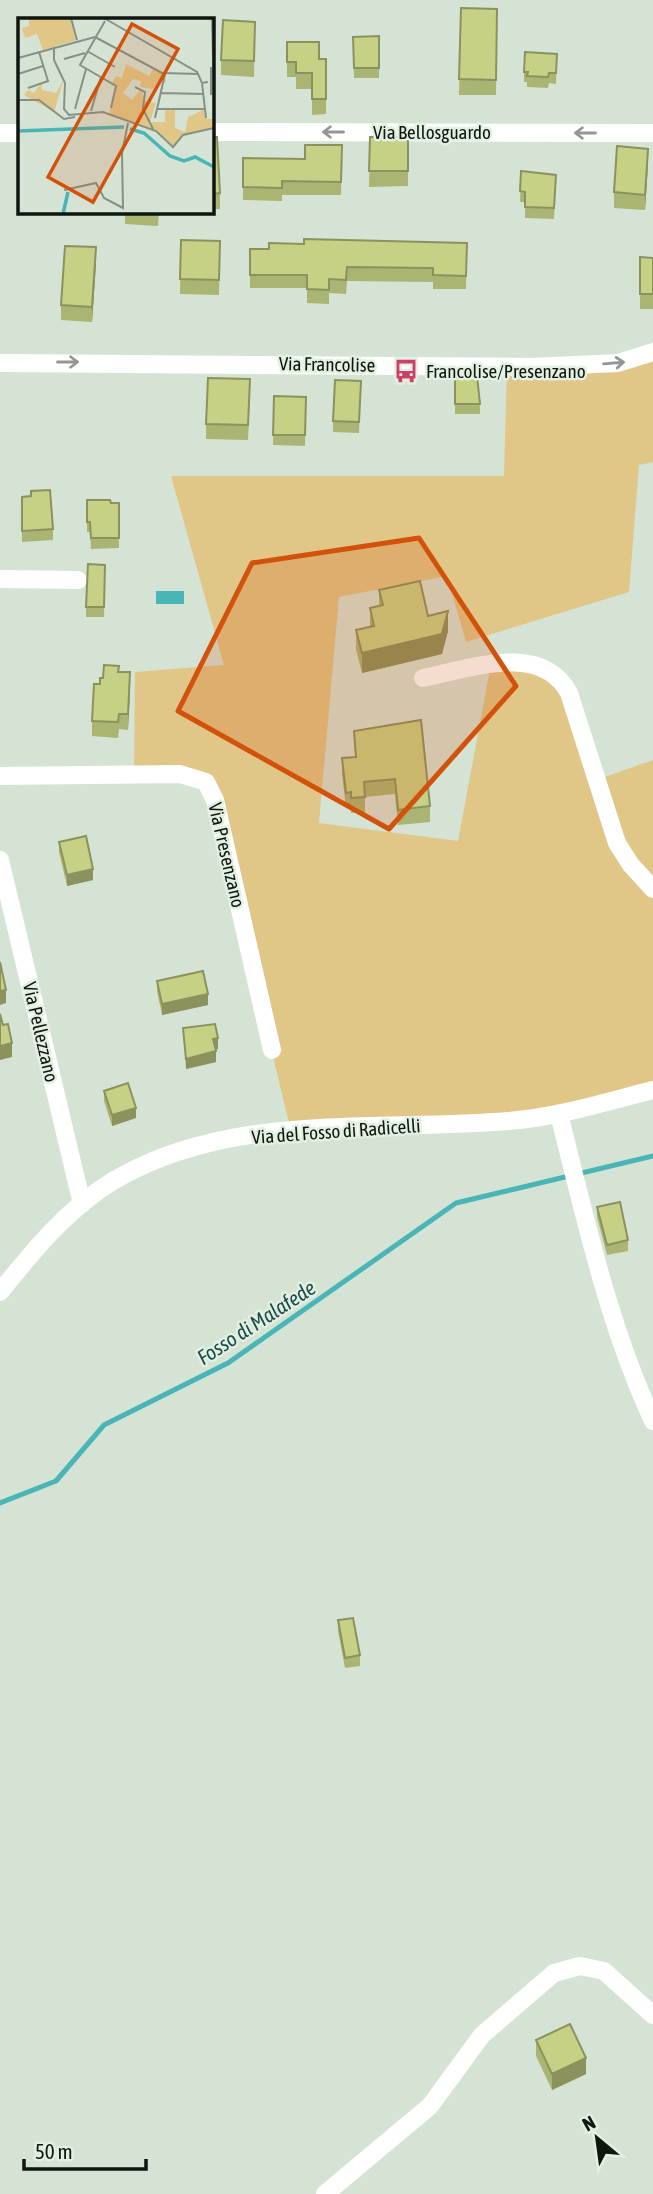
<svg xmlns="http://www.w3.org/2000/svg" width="653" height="2194" font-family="'Asap Condensed',sans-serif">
<rect width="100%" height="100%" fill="#d5e3d4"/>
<!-- green -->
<path fill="#e0c687" d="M653,351v111l-14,3 -10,127 -163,50 -19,-66 -108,21 -20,226 139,18 33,-177 35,-1 43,30 27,87 57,-20v330l-94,24 -268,17 -85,-349 -72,-7 1,-103 89,-7 -53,-189h333l3,-110z"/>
<!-- water -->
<path fill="#49b5b7" d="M156,591h28v13h-28z"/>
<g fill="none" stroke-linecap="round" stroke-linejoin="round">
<!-- stream -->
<path stroke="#49b5b7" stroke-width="5" d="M0,1503l56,-22 48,-56 124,-62 228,-160 197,-47"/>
<!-- minor -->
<path stroke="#fff" stroke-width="18" d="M212,132l441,1
M0,133h19
M0,363l532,4 86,-4 35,-11
M0,579l78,1
M423,678c46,-9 118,-37 146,15l48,150 14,22 22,24
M0,776l180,-2 26,8 9,18 57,250
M0,860l82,344
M559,1114c26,103 49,210 94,307
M0,1292c33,-41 67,-83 113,-111 117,-70 265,-49 395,-60 50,-4 97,-19 145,-31
M325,2194l105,-88 52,-71 72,-62 26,-7 24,5 49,44"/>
</g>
<!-- wall -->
<path fill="#aab473" d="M461,8l36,1 -1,86h-37z
M379,36v42h-25l-1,-41z
M255,37l-1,40 -33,-2v-15z
M287,42l32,17h7v55l-14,1v-26h-16v-12h-9z
M557,54l-1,30 -7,-1 -1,5 -21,-1v-5h-3v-10z
M212,137l8,56v16h-8z
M370,137h38v49l-39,1z
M342,145l-1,50h-59v6l-39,-1v-42l62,1z
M648,164l-3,46 -31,-2v-16z
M521,171l35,4 -2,44 -29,-1v-16h-5z
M125,212h34l-1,14 -33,-2z
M181,240l39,1 -1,54 -39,-1z
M467,243l-1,46h-33v-7l-86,-1 -1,13 -17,-1v11l-22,-1v-15h-57v-39h19l35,-5z
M640,257l13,1v51h-13z
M96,263l-4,59 -31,-2v-15z
M455,376l25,28v10h-25z
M361,381l-2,52 -26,-1v-11z
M250,395l-2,45 -42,-1v-15z
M274,396l32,1 -1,49 -32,-1z
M22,497l31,32v11l-31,2z
M87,500l24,3h8v45l-28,1 -1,-17h-3z
M105,565l-1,52h-18v-10z
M379,590l49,26 20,15 -6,23 -80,19 -6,-24v-19l14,-4v-18l9,-2z
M119,672l11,16 -2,42 -9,-1 -1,9 -26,-2v-15l8,-37 3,-6z
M354,731l76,75v16l-32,3 -3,-31 -30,3v15l-14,1v-5h-5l-4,-34v-16l13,-1z
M59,842l34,38 -26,6 -8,-34z
M157,981l51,24 -46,10 -5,-24z
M183,1028l35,21h-2v13l-30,7z
M104,1091l32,27 -24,8 -8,-25z
M597,1207l31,33v11l-21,4 -10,-38z
M338,1620l22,35v11l-15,2 -7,-37z
M536,2040l50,34 -34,16 -16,-34z"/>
<!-- shaded-wall -->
<path fill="#8b925e" d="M648,149v15l-3,46v-15z
M96,247v16l-4,59v-15z
M448,611v20l-6,23 -80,19v-20z
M130,672v16l-2,42v-16z
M93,869v11l-26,6v-11z
M6,990v13l-6,2v-14z
M208,994v11l-46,10v-11z
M218,1038v11l-5,1v-11z
M12,1043v14l-12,3v-14z
M216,1051v11l-30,7v-10z
M136,1108v10l-24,8v-11z
M586,2058v16l-34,16v-16z"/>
<!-- building -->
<path fill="#c6d186" stroke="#8b925e" stroke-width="2" d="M461,8l36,1 -1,71 -37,-1z
M223,20l32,2 -1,39 -33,-1z
M379,36v32h-25l-1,-31z
M287,42h32v17h7v40h-14v-26h-16v-11h-9z
M525,52l32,2 -1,19h-7l-1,4 -21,-1 1,-4h-4z
M212,137h5l3,56 -8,1z
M370,137h38v34h-39z
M305,145h37l-1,37 -59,-1v7l-39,-1v-29l62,1z
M617,146l31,3 -3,46 -31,-3z
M521,171l35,4 -2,33 -29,-1v-15l-5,-1z
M304,239l163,4 -1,33 -33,-1v-7l-86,-1 -1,13 -17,-1v11l-22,-1v-14h-57v-26h19v-6l35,1z
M181,240l39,1 -1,39 -39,-1z
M65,246l31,1 -4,60 -31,-2z
M640,257l13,1v36h-13z
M455,376h22l3,28h-25z
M208,378l42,1 -2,46 -42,-1z
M335,380l26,1 -2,41 -26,-1z
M274,396l32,1 -1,38h-32z
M50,490l3,39 -31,2v-34l9,-1v-5z
M87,500h23l1,3h8v35h-28l-1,-16h-3z
M88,564l17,1 -1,42h-18z
M420,581l8,35 20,-5 -6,23 -80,19 -6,-23 18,-4 -4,-18 13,-3 -4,-15z
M104,665l15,1 -1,6h12l-2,42h-9l-1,8 -26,-1 2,-37h6v-6h3z
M421,720l9,86 -32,4 -3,-31 -31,3 1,15 -14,1v-6l-5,1 -4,-35 14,-1 -2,-26z
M86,836l7,33 -26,6 -8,-33z
M0,962l6,28 -6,1z
M203,971l5,23 -46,10 -5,-23z
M0,1014l3,11 5,-1 4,19 -12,3z
M215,1024l3,14 -5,1 3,12 -30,8 -3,-31z
M128,1083l8,25 -24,7 -8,-24z
M620,1202l8,38 -21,5 -10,-38z
M353,1618l7,37 -15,3 -7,-38z
M570,2024l16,34 -34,16 -16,-34z"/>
<!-- one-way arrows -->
<defs><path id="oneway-shaft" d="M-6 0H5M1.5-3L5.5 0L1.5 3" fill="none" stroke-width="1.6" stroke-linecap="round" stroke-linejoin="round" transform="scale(1.75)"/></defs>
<g stroke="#949693">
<use href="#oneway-shaft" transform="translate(333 132) rotate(180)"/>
<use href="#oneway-shaft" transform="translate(585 133) rotate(-180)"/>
<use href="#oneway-shaft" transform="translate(68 362)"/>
<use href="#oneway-shaft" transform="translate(614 363) rotate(-5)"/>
</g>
<!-- marked area -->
<path fill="#d2520c" fill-opacity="0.2" stroke="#d2520c" stroke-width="5" stroke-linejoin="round" d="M419,538l97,148 -127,143 -211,-118 74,-148z"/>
<!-- icons -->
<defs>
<g id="bus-bare" transform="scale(1.89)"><path d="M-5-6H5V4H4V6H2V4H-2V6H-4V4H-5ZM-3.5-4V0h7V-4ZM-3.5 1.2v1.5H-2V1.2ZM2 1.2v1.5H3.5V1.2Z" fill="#cd3f6b" stroke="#e2f0e1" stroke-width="2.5" paint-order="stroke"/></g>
</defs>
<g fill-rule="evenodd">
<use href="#bus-bare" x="406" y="371"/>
</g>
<g text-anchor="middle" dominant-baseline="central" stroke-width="5" stroke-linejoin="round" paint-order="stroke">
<!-- street labels -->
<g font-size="19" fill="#111510" stroke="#e2f0e1">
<text x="432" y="132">Via Bellosguardo</text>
<text transform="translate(327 364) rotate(1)">Via Francolise</text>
<text transform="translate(227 855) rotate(77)">Via Presenzano</text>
<text transform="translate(41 1032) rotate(77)">Via Pellezzano</text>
<text transform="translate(336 1131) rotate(-4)">Via del Fosso di Radicelli</text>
</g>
<!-- poi labels -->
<g font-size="19" fill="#111510" stroke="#e2f0e1" text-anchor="start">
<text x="426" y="371">Francolise/Presenzano</text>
</g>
<!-- water labels -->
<g font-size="21" font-style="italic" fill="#1b4b4c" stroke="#e2f0e1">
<text transform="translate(256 1322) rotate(-33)">Fosso di Malafede</text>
</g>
</g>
<!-- overview -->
<g transform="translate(18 18)">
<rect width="196" height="196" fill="#d5e3d4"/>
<path d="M11,0h42l6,22 -34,10 -6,-16 -12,4 -3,-10 7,-2zM108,46l23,12 4,-7 12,5 1,9 -7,-2 -6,8 -13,-2 1,-6 -8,-2 -10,14 9,7 9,-11 3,12 12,2 -6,19h15v-13h10v19l10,4 3,-15 17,-8 2,10h7v9l-32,7 -7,12 -19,-16 -47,-17 7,-26 -4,-5 4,-7 6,2zM46,61l-10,33 -30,-17 4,-5 6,3 7,-10 1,7 14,3z" fill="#e0c687"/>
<path fill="none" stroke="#49b5b7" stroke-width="3.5" d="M112,111l14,4 26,23 14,5 11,-4 19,10M0,113l106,-4M45,196l5,-22"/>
<path fill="none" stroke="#879186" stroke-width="2" d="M53,0l6,22M86,0l93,54 5,11 6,-1M194,0l2,82M87,3l-25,44 36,21 -5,22M77,19l67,36 37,1M36,29v13l11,23 -1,26 5,6 34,-3 53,19 17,16 10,-12 31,-7M69,33l28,16M0,40l77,-21M46,41l21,-6M193,49v28M0,56l25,-8M184,65l4,35M117,69l10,5 -2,17 10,20M10,70l20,-7 -9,-29M143,75l43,1M0,82h21l25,19 11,-2M57,91l11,-40M138,91h49M73,93l10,-34M137,100l10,-44M46,172l32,-7 8,15 19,10 -1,-55 6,-30"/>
<path fill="#d2520c" fill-opacity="0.15" stroke="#d2520c" stroke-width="3.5" d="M114,6l46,25 -85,153 -45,-25z"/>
<rect width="196" height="196" fill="none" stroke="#111510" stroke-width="3.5"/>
</g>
<!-- north arrow -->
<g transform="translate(597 2138) rotate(331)" stroke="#e2f0e1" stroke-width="5" paint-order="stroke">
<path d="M0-5L12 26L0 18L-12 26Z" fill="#111510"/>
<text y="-10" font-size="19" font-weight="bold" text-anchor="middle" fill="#111510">N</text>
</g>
<!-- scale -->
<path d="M24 2159v10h122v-10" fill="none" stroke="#111510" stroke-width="3.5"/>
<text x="35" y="2159" font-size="21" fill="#111510" stroke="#e2f0e1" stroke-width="5" paint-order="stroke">50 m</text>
</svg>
